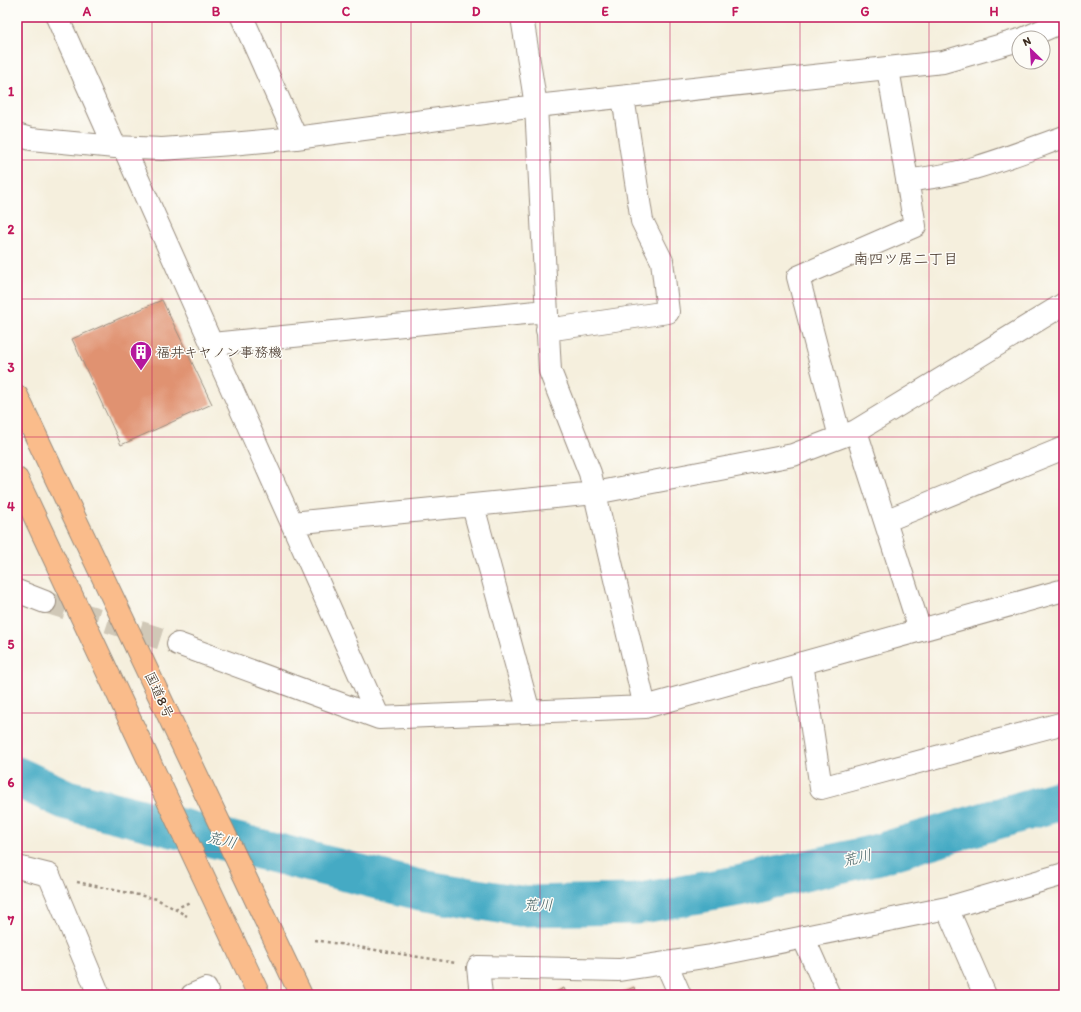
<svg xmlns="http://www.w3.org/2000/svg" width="1081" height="1012" font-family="Itim,'Klee One',sans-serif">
<rect width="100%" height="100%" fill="#fdfcf7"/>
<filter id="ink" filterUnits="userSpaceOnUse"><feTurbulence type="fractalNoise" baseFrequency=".025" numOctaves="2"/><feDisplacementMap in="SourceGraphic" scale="8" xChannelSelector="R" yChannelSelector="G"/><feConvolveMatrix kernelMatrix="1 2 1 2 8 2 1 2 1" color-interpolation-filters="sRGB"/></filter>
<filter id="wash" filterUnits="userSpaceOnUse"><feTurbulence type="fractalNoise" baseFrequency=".012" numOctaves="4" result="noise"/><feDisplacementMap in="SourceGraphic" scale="16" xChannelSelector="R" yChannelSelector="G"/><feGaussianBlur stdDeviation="0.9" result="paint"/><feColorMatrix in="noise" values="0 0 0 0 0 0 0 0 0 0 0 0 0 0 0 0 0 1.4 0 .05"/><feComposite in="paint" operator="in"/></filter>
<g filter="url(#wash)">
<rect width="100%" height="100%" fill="#f5efdd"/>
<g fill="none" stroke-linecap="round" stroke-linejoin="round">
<!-- river -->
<path stroke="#44aac4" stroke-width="41" d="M17,777l50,23 353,90 99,16 117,-2 102,-18 137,-31 189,-56"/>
</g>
<g id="blocks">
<!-- building -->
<path fill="#e09271" d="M162,300l50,104 -91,41 -49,-106z
M634,987l3,8h-21z
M564,988l3,7h-18z"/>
</g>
</g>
<g filter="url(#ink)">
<use href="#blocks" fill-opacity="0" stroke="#988c7e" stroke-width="1"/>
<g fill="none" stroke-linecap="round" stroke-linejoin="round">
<!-- minor-tunnel -->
<path stroke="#d0c8b7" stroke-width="22" stroke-dasharray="22 11" stroke-linecap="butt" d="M45,602l133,42"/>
<!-- minor casing -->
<g stroke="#988c7e" stroke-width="24">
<path id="minor" d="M57,17l58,130
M242,17l54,121
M522,17l14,89 14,265 40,102 55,234
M1025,38l39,-17
M17,135l14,4 84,8 47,2 69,-5 65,-6 240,-32 407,-44 76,-22
M124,148l255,570
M907,180c55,-3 106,-25 157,-43
M547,330l121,-18 -6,-51 -20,-40 -19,-124
M212,344l334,-33
M856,431l64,199
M840,437l-42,-160 117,-51 -27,-157
M473,506l56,206
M885,521l179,-73
M292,523l303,-30 198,-38 63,-24 208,-127
M17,591l28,11
M178,644l201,74 266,-11 419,-117
M802,663l19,125 243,-65
M17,867l32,8 50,120
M947,908l38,87
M803,937l26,58
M666,963l14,32
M192,995l14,-6 2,6
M481,995l-3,-28 141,3 92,-14 236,-48 117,-34"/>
</g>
<!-- highway casing -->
<g stroke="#988c7e" stroke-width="24">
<path id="highway" d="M17,396l284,599
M17,479l242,516"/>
</g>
<!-- path -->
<path stroke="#988c7e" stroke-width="2.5" stroke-dasharray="3 3" stroke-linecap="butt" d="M77,882l80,17 30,17
M175,909l15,-7
M315,940l141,23"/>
<!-- minor -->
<use href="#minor" stroke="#fff" stroke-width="22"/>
<!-- highway -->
<use href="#highway" stroke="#fabc8b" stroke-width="22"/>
</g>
</g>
<!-- grid -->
<path fill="none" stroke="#c2185b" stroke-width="1" stroke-opacity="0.55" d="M152,17v978M281,17v978M411,17v978M540,17v978M670,17v978M800,17v978M929,17v978M17,160h1047M17,299h1047M17,437h1047M17,575h1047M17,713h1047M17,852h1047"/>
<!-- icons -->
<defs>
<g id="building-pin" transform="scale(1.15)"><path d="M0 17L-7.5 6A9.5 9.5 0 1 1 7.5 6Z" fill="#b5179e" stroke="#fdfcf7"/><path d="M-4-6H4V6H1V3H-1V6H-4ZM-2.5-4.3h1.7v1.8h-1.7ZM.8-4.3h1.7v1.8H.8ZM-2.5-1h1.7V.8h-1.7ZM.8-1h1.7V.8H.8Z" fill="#fff"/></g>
</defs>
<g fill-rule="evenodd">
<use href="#building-pin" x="141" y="352"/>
</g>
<g text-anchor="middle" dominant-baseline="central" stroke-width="3" stroke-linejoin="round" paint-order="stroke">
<!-- poi labels -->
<g font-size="14" fill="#3b2a1e" stroke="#fdfcf7" text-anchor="start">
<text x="156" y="352">福井キヤノン事務機</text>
</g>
<!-- street labels -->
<g font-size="14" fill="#3b2a1e" stroke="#fdfcf7">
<text transform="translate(159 695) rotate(65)">国道8号</text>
</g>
<!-- neighbourhood labels -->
<g font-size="15" fill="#3b2a1e" stroke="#fdfcf7">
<text x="906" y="259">南四ツ居二丁目</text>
</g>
<!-- water labels -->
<g font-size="15" font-style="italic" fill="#3f5d60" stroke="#fdfcf7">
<text transform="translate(222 840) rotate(14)">荒川</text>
<text transform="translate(857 858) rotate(-13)">荒川</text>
<text x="538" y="905">荒川</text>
</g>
</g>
<!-- margin -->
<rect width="1081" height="1012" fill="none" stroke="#fdfcf7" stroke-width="44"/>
<!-- north arrow -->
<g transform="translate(1031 50) rotate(335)"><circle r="19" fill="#fdfcf7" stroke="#afa8a0"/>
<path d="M0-3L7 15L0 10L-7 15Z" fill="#b5179e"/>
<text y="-6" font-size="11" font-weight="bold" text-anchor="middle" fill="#3b2a1e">N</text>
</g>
<rect x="22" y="22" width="1037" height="968" fill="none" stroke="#c2185b" stroke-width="1.5"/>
<g font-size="13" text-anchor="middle" font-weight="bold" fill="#c2185b">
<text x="87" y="16">A</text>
<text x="216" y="16">B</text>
<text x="346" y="16">C</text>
<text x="476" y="16">D</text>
<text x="605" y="16">E</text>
<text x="735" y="16">F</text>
<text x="865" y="16">G</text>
<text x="994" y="16">H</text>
<text x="11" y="96">1</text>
<text x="11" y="234">2</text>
<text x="11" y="372">3</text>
<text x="11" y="511">4</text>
<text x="11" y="649">5</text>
<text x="11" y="787">6</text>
<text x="11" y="925">7</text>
</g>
</svg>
